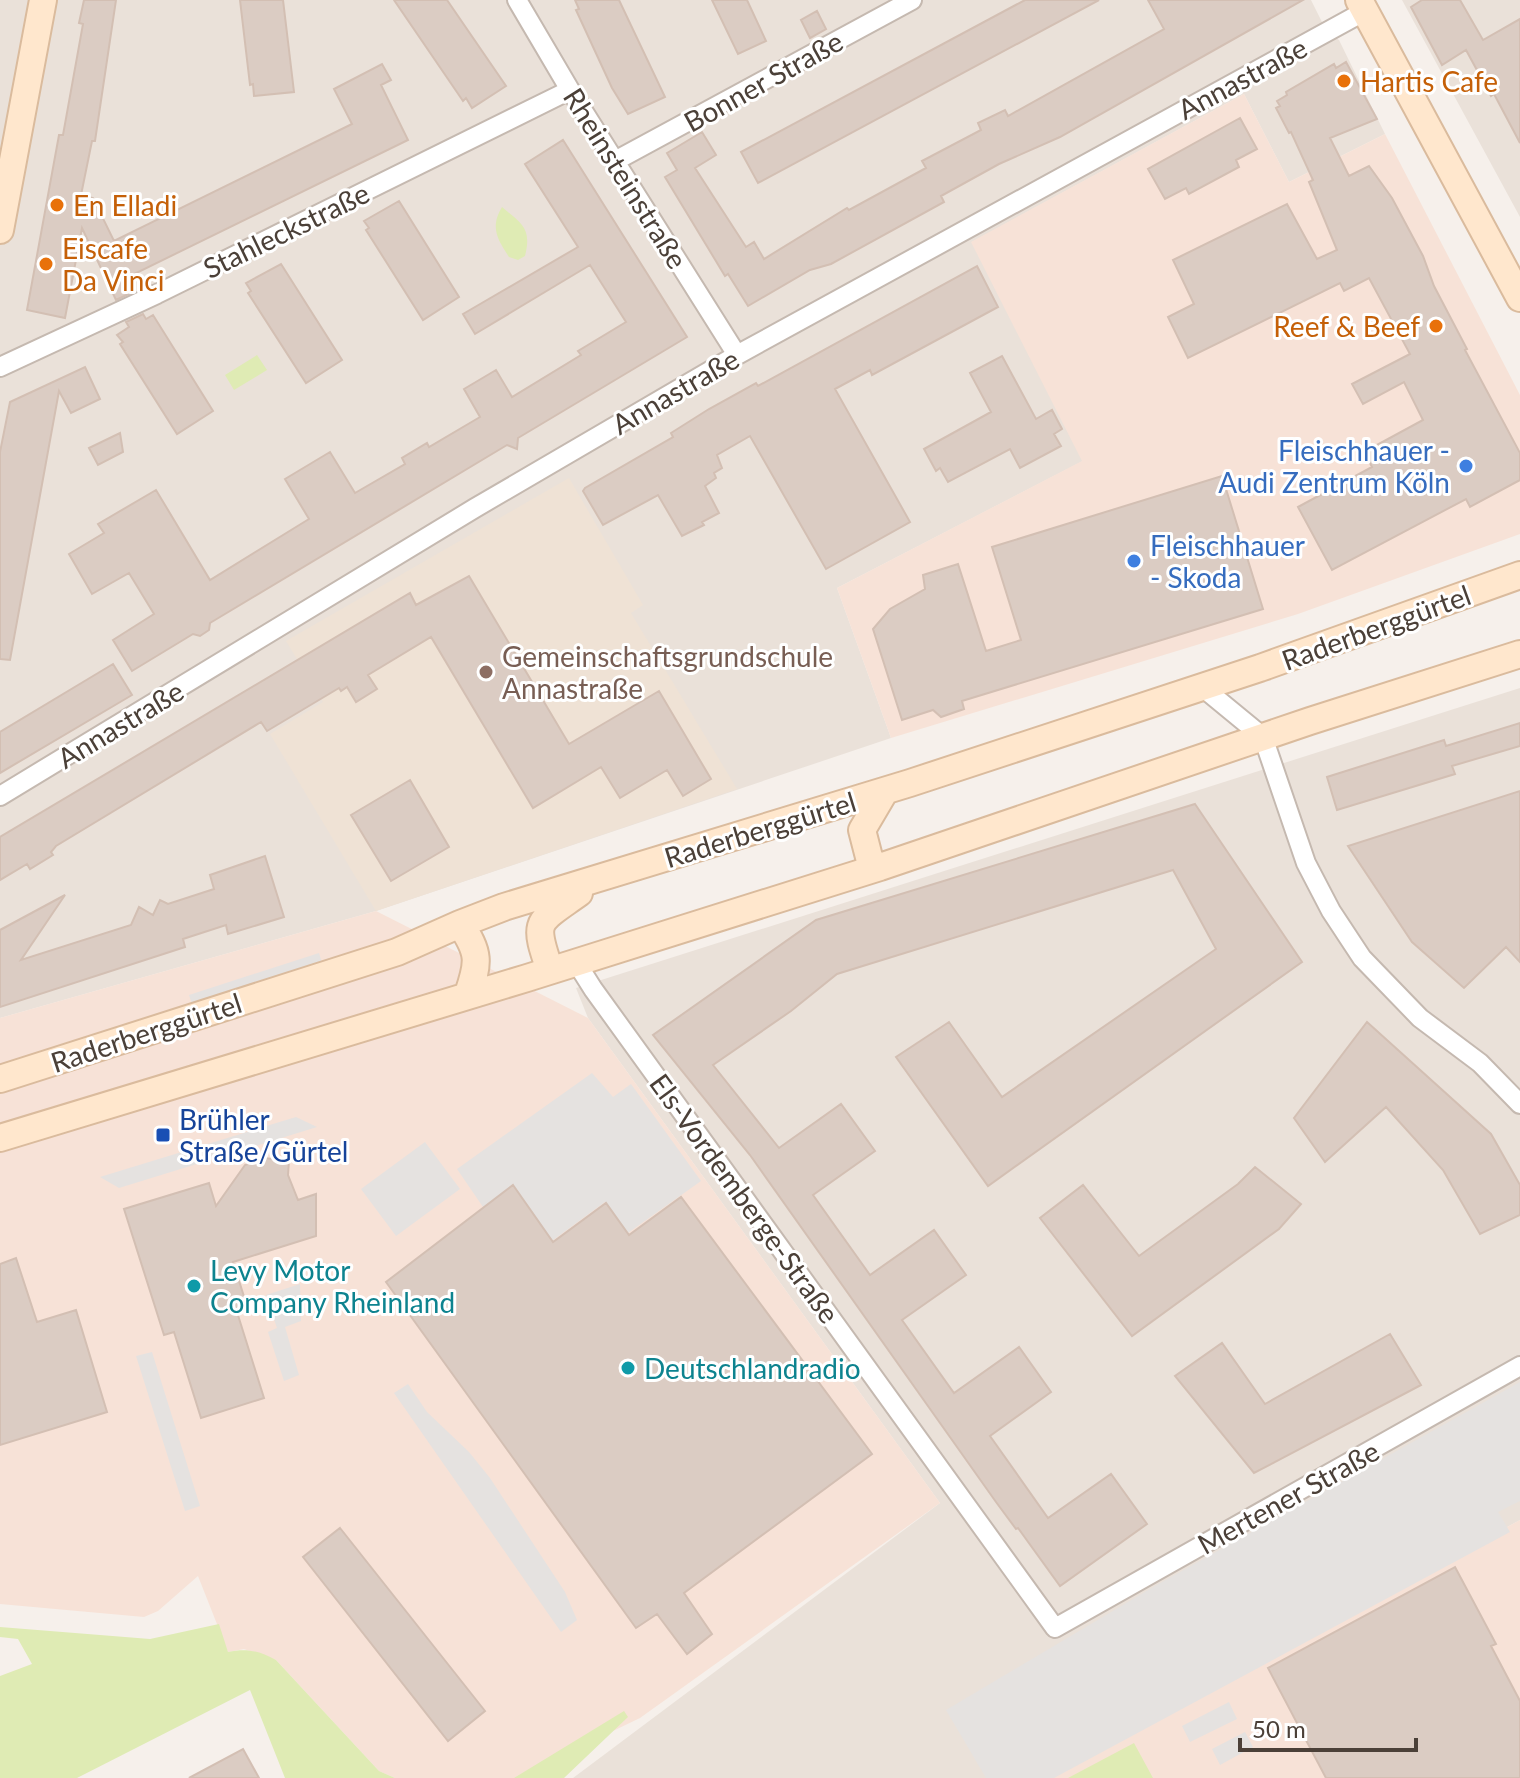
<svg xmlns="http://www.w3.org/2000/svg" width="1520" height="1778" font-family="Lato,sans-serif">
<rect width="100%" height="100%" fill="#f6f0eb"/>
<!-- residential -->
<path fill="#eae1d9" d="M0,0h1311l15,30 13,10 46,94 -96,48 -45,-88 -272,148 111,219 -246,127 54,150 -515,173 -376,107z
M1402,0h118v217z
M1520,688v832l-473,258h-474l367,-275 -352,-485 -12,-30z"/>
<!-- commercial -->
<path fill="#f7e2d7" d="M1244,94l45,88 96,-48 135,261v139l-222,80 -407,124 -54,-150 245,-127 -111,-219z
M376,911l212,107 352,485 -300,215 -125,60h-120l-16,-7 -103,-111 -32,-11 -16,3 -30,-76 -40,35 -14,6 -144,-13v-586z
M1520,1520v258h-473z"/>
<!-- education -->
<path fill="#efe2d5" d="M569,478l74,127 -12,8 106,176 -361,122 -106,-177 53,-32 -37,-61z"/>
<!-- green -->
<path fill="#dfebb4" d="M502,207c20,17 30,21 23,49l-7,4 -9,-3c-12,-18 -19,-30 -7,-50z
M257,355l10,15 -33,20 -9,-15z
M219,1624l9,28c19,-4 31,-1 48,8l103,111 16,7h-110l-35,-88 -173,88h-77v-102l32,-12 -14,-25 -18,-2v-10l150,12z
M624,1711l4,6 -64,61h-50z
M1134,1743l19,35h-85z"/>
<!-- parking -->
<path fill="#e5e2e0" d="M319,953l3,10 -130,41 -3,-9z
M592,1073l21,24 18,-13 70,97 -73,52 -23,-31 -53,39 -39,-56 -30,22 -26,-38z
M296,1117l21,10 -198,61 -19,-11z
M425,1142l35,47 -64,47 -35,-47z
M300,1284l1,37 -16,6 14,48 -15,6 -16,-49 9,-4 -11,-33z
M152,1352l48,154 -15,5 -49,-155z
M1520,1382v119l-22,11 12,20 -456,246h-68l-40,-68 209,-124z
M408,1384l19,28 42,40 21,26 75,114 12,28 -16,12 -167,-239z
M1229,1702l8,17 -47,23 -8,-16z
M1245,1732l8,15 -33,18 -8,-16z"/>
<!-- building -->
<path fill="#dbccc3" stroke="#d3bfb3" stroke-width="2" d="M84,0h32l-21,141h-3l-11,54 12,3 21,43 238,-117 -18,-35 48,-25 9,16 -10,5 27,55 -282,138 7,14 -17,8 -34,-72 -17,90 -38,-8 32,-175h4l20,-111 -4,-1z
M240,0h43l11,92 -40,4 -1,-12 -3,1z
M394,0h53l59,86 -34,22 -6,-10 -3,3z
M575,0h44l46,97 -37,17 -16,-26 -36,-78 3,-1z
M712,0h35l19,41 -28,13z
M1025,0h74l-341,183 -17,-31z
M1148,0h155l-243,137 -61,27 -58,32 3,6 -113,62 -21,6 -62,36 -20,-32 -3,2 -60,-99 12,-7 -10,-17 35,-21 14,23 -21,13 51,79 8,-5 10,17 83,-51 2,2 77,-42 -4,-7 59,-31 -3,-7 27,-13 3,6 156,-87z
M1422,0h38l23,40 37,-21v124l-26,-49 -3,2 -25,-46 -24,15 -31,-58z
M817,11l9,18 -16,9 -9,-18z
M1346,62l31,57 -47,19 19,38 20,-10 23,32 31,58 11,30 33,63 -2,1 55,103v27l-50,27 -4,-8 -134,71 -34,-63 74,-40 -8,-15 59,-32 -19,-38 -41,22 -11,-20 58,-30 -41,-76 -25,13 -4,-8 -152,75 -20,-41 26,-13 -21,-44 114,-56 30,55 20,-9 -28,-68 4,-2 -22,-48 -2,1 -13,-25 4,-2 -3,-5 10,-6 -1,-3 48,-28 2,4z
M1240,118l17,31 -21,11 3,7 -50,27 -3,-6 -21,11 -17,-30z
M563,140l124,197 -169,101 -1,11 -10,-4 -297,178 -1,7 -9,6 -7,-2 -61,37 -19,-31 41,-26 -25,-41 -37,21 -23,-40 35,-21 -6,-9 58,-34 54,90 99,-61 -24,-40 45,-27 25,41 50,-29 -3,-6 25,-15 2,4 51,-30 -16,-28 32,-19 16,27 69,-42 -3,-4 48,-29 -36,-57 -115,69 -12,-20 115,-67 -53,-83z
M399,201l60,96 -36,23 -57,-90 3,-2 -5,-7z
M281,264l61,96 -36,23 -58,-90 3,-2 -5,-8z
M977,266l21,41 -126,68 -2,-5 -35,19 75,133 -84,47 -76,-133 -33,19 5,13 -8,5 2,5 -11,8 14,27 -17,9 2,3 -22,11 -24,-41 -55,30 -20,-34 2,-3 88,-51 -2,-4 38,-24 47,-26 2,3z
M143,314l3,5 7,-4 60,96 -36,23 -57,-90 3,-2 -6,-7 12,-8 -3,-5z
M1002,356l34,63 16,-9 10,19 -8,5 7,12 -41,22 -10,-19 -62,33 -8,-14 -4,3 -12,-22 67,-37 -21,-39z
M85,367l15,32 -29,14 -12,-22 -49,269 -10,-1v-207l10,-50z
M120,433l3,19 -25,13 -9,-17z
M1222,476l41,133 -301,92 2,8 -23,8 -8,-7 -31,10 -29,-91 17,-20 35,-20 -2,-14 35,-11 28,87 35,-11 -29,-93z
M469,576l100,168 90,-53 52,88 -28,17 -16,-26 -47,28 -19,-31 -68,41 -102,-171 -63,38 9,14 -21,13 -9,-15 -6,4 -2,-3 -72,43 -6,-9 -205,124 -5,6 2,3 -23,14 -3,-5 -27,16v-43l410,-244 6,12z
M113,664l19,31 -132,78v-41z
M1520,723v23l-68,20 3,8 -118,36 -10,-33 117,-37 2,6z
M410,780l39,67 -58,34 -40,-66z
M1520,791v171l-14,-15 -42,41 -52,-46 -64,-96z
M1195,804l107,158 -314,224 -92,-129 53,-35 53,75 214,-148 -43,-79 -336,104 -46,37 -78,54 66,83 62,-44 34,47 -62,44 57,80 64,-45 32,45 -64,45 52,73 65,-46 32,45 -61,44 58,82 63,-44 36,50 -87,62 -42,-58 -2,1 -20,-27 -246,-347 -97,-120 163,-115z
M265,856l19,61 -56,17 -2,-9 -43,14 2,8 -185,60v-77l65,-35 -44,65 110,-35 8,-18 14,8 7,-15 8,4 46,-15 -4,-14z
M1367,1022l124,112 29,51v30l-40,19 -37,-64 -57,-63 -61,55 -31,-44z
M264,1158l25,3 -1,14 10,25 18,-6v42l-83,26 15,47 -11,3 27,86 -63,20 -27,-86 -10,3 -40,-126 85,-26 7,23 29,-41z
M1255,1167l46,37 -22,25 -147,107 -92,-118 43,-33 56,71 99,-72z
M513,1185l40,57 53,-39 23,32 52,-38 191,257 -188,139 28,41 -25,20 -30,-40 -21,14 -250,-346z
M16,1258l21,64 39,-12 31,102 -107,33v-181z
M1390,1334l31,51 -167,88 -79,-97 47,-33 43,61z
M340,1528l145,183 -37,30 -145,-184z
M1455,1567l41,77 -5,2 29,55v77h-194l-58,-110z
M243,1749l16,29h-70z"/>
<g fill="none" stroke-linecap="round" stroke-linejoin="round">
<!-- street casing -->
<g stroke="#c5b9b0" stroke-width="22">
<path id="street" d="M517,0l53,90 167,265
M615,161l297,-161
M0,367l157,-73 413,-204
M1201,686l62,51 43,126 25,48 31,47 58,60 60,45 40,41
M0,796l475,-288 262,-153 628,-344
M576,962l17,27 462,639 465,-262"/>
</g>
<!-- secondary casing -->
<g stroke="#dabb9d" stroke-width="30">
<path id="secondary" d="M1359,0l161,298
M0,230l43,-230
M880,867l-10,-6 -8,-31 23,-39
M460,924c20,29 19,38 8,70
M550,970c-18,-51 -13,-47 29,-77
M0,1079l397,-127 63,-28 44,-17 406,-124 350,-115 260,-93
M0,1138l527,-160 353,-111 430,-146 210,-67"/>
</g>
<!-- street -->
<use href="#street" stroke="#fff" stroke-width="18"/>
<!-- secondary -->
<use href="#secondary" stroke="#ffe7cd" stroke-width="26"/>
</g>
<!-- markers -->
<g fill="#e8710a" stroke="#fff" stroke-width="3">
<circle cx="1344" cy="81" r="8"/>
<circle cx="57" cy="205" r="8"/>
<circle cx="46" cy="264" r="8"/>
<circle cx="1436" cy="326" r="8"/>
</g>
<g fill="#3f7fe0" stroke="#fff" stroke-width="3">
<circle cx="1466" cy="466" r="8"/>
<circle cx="1134" cy="561" r="8"/>
</g>
<circle fill="#8d6e63" stroke="#fff" stroke-width="3" cx="486" cy="672" r="8"/>
<rect fill="#1a4fb4" stroke="#fff" stroke-width="3" x="155" y="1127" width="16" height="16" rx="4"/>
<g fill="#0f9aa8" stroke="#fff" stroke-width="3">
<circle cx="194" cy="1286" r="8"/>
<circle cx="628" cy="1368" r="8"/>
</g>
<g text-anchor="middle" dominant-baseline="central" stroke-width="6" stroke-linejoin="round" paint-order="stroke">
<!-- street labels -->
<g font-size="28" fill="#4b4038" stroke="#fff">
<text transform="translate(1242 78) rotate(-28)">Annastraße</text>
<text transform="translate(763 81) rotate(-29)">Bonner Straße</text>
<text transform="translate(626 178) rotate(58)">Rheinsteinstraße</text>
<text transform="translate(286 230) rotate(-26)">Stahleckstraße</text>
<text transform="translate(675 391) rotate(-30)">Annastraße</text>
<text transform="translate(1376 627) rotate(-20)">Raderberggürtel</text>
<text transform="translate(120 724) rotate(-31)">Annastraße</text>
<text transform="translate(760 829) rotate(-17)">Raderberggürtel</text>
<text transform="translate(146 1032) rotate(-18)">Raderberggürtel</text>
<text transform="translate(745 1198) rotate(54)">Els-Vordemberge-Straße</text>
<text transform="translate(1288 1497) rotate(-29)">Mertener Straße</text>
</g>
<!-- food labels -->
<g font-size="28" fill="#c56008" stroke="#fff" text-anchor="start">
<text x="1360" y="81">Hartis Cafe</text>
<text x="73" y="205">En Elladi</text>
<text x="62" y="248">Eiscafe<tspan x="62" dy="32">Da Vinci</tspan></text>
<text x="1420" y="326" text-anchor="end">Reef &amp; Beef</text>
</g>
<!-- shop labels -->
<g font-size="28" fill="#366cbe" stroke="#fff" text-anchor="end">
<text x="1450" y="450">Fleischhauer -<tspan x="1450" dy="32">Audi Zentrum Köln</tspan></text>
<text x="1150" y="545" text-anchor="start">Fleischhauer<tspan x="1150" dy="32">- Skoda</tspan></text>
</g>
<!-- education labels -->
<g font-size="28" fill="#785e54" stroke="#fff" text-anchor="start">
<text x="502" y="656">Gemeinschaftsgrundschule<tspan x="502" dy="32">Annastraße</tspan></text>
</g>
<!-- transit labels -->
<g font-size="28" fill="#164399" stroke="#fff" text-anchor="start">
<text x="179" y="1119">Brühler<tspan x="179" dy="32">Straße/Gürtel</tspan></text>
</g>
<!-- culture labels -->
<g font-size="28" fill="#0d838f" stroke="#fff" text-anchor="start">
<text x="210" y="1270">Levy Motor<tspan x="210" dy="32">Company Rheinland</tspan></text>
<text x="644" y="1368">Deutschlandradio</text>
</g>
</g>
<!-- scale -->
<path d="M1240 1738v12h176v-12" fill="none" stroke="#4b4038" stroke-width="4"/>
<text x="1252" y="1738" font-size="24" fill="#4b4038" stroke="#ffffff" stroke-width="6" paint-order="stroke">50 m</text>
</svg>
